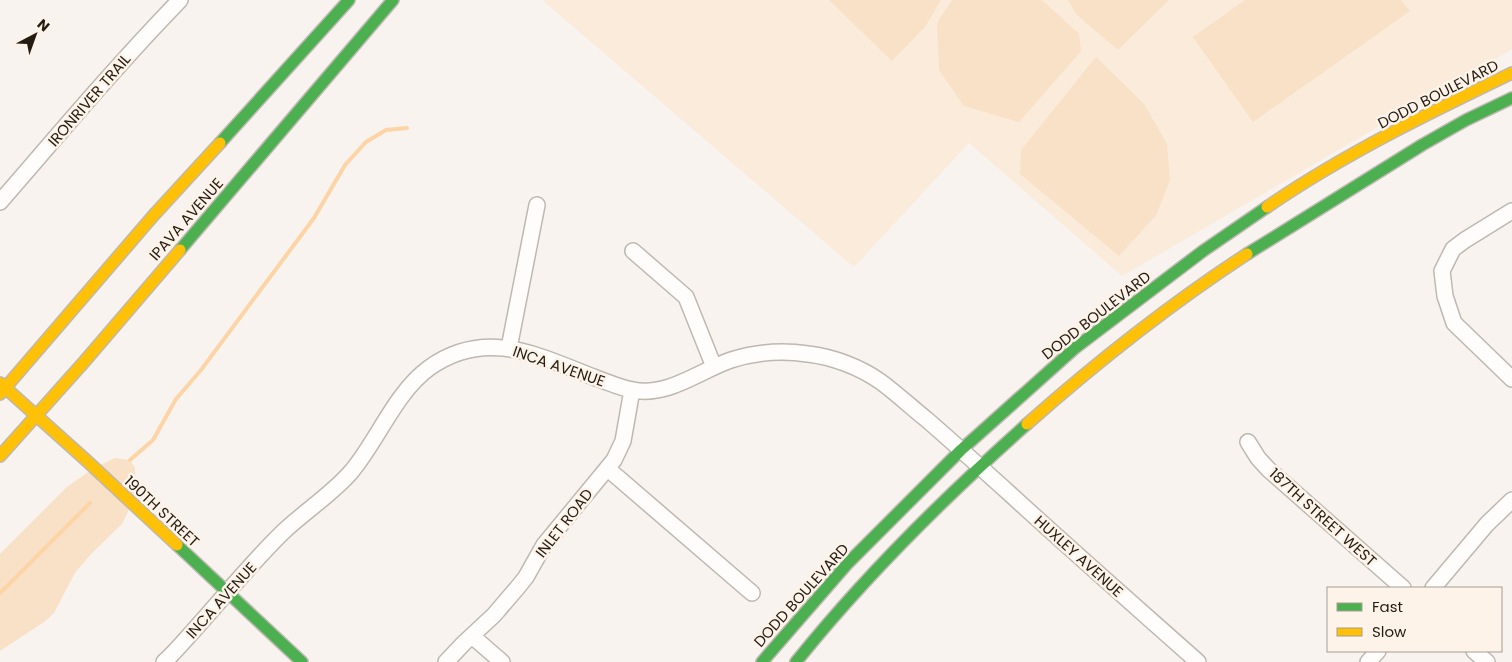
<svg xmlns="http://www.w3.org/2000/svg" width="1512" height="662" font-family="Poppins,sans-serif">
<rect width="100%" height="100%" fill="#f8f3ee"/>
<!-- built -->
<path fill="#faebdb" d="M542,0h970v49l-390,227 -153,-133 -115,124z"/>
<!-- green -->
<path fill="#f8e1c6" d="M829,0h112l-16,27 -33,34z
M952,0h90l37,34 2,17 -62,71 -55,-16 -25,-36 -2,-47z
M1068,0h101l-51,50 -41,-35z
M1245,0h156l9,11 -157,111 -60,-85z
M1096,57l48,47 23,40 3,36 -14,35 -37,41 -99,-82 1,-24z
M115,458l15,2 5,8 1,16 -5,21 -9,19 -31,30 -16,19 -21,40 -10,9 -44,29v-97l67,-67 27,-19z"/>
<g fill="none" stroke-linecap="round" stroke-linejoin="round">
<!-- stream -->
<path stroke="#fcd4a5" stroke-width="4" d="M130,460l23,-20 23,-41 25,-29 113,-152 31,-53 21,-23 20,-12 21,-2
M0,593l90,-90"/>
<!-- street casing -->
<g stroke="#beb8b1" stroke-width="18">
<path id="street" d="M0,202c59,-68 117,-137 180,-202
M1512,211l-47,29 -12,9 -11,22 3,25 9,27 58,56
M633,251l53,46 28,70
M509,348l28,-143
M1248,442l10,16 10,11 135,119
M608,469l144,124
M1433,588l54,-64 25,-24
M472,636l30,26
M1474,651l13,11
M164,662c11,-10 21,-22 31,-33 29,-32 57,-67 88,-97 22,-21 48,-37 68,-60 27,-32 44,-79 78,-104 57,-41 110,-12 167,10 12,4 24,10 37,12 35,7 66,-19 98,-30 25,-8 51,-10 77,-6 25,3 52,13 73,28 15,11 30,25 45,37 28,24 55,49 83,74 62,57 126,113 189,169
M446,662l18,-19 30,-28 24,-28 8,-10 18,-32 70,-85 9,-19 9,-51
M1368,662l10,-11"/>
</g>
<!-- fast casing -->
<g stroke="#beb8b1" stroke-width="14">
<path id="fast" d="M220,143l129,-143
M180,250l213,-250
M1247,254l175,-109 44,-25 46,-22
M177,545l125,117
M762,662l86,-99 113,-113 114,-102 128,-97 64,-44
M796,662c69,-86 149,-165 231,-238"/>
</g>
<!-- slow casing -->
<g stroke="#beb8b1" stroke-width="14">
<path id="slow" d="M1267,207c77,-53 162,-94 245,-134
M0,383l87,78 90,84
M0,394l153,-178 67,-73
M1027,424c70,-62 142,-119 220,-170
M0,456l84,-94 96,-112"/>
</g>
<!-- street -->
<use href="#street" stroke="#fefdfc" stroke-width="15"/>
<!-- fast -->
<use href="#fast" stroke="#4caf50" stroke-width="11"/>
<!-- slow -->
<use href="#slow" stroke="#ffc107" stroke-width="11"/>
</g>
<g text-anchor="middle" dominant-baseline="central" stroke-width="5" stroke-linejoin="round" paint-order="stroke">
<!-- street labels -->
<g font-size="15" fill="#241c13" stroke="#fdf3e9">
<text transform="translate(1438 94) rotate(-27)">DODD BOULEVARD</text>
<text transform="translate(89 100) rotate(-49)">IRONRIVER TRAIL</text>
<text transform="translate(186 219) rotate(-49)">IPAVA AVENUE</text>
<text transform="translate(1096 315) rotate(-38)">DODD BOULEVARD</text>
<text transform="translate(559 366) rotate(19)">INCA AVENUE</text>
<text transform="translate(162 511) rotate(43)">190TH STREET</text>
<text transform="translate(1323 517) rotate(42)">187TH STREET WEST</text>
<text transform="translate(564 523) rotate(-52)">INLET ROAD</text>
<text transform="translate(1079 556) rotate(42)">HUXLEY AVENUE</text>
<text transform="translate(801 595) rotate(-48)">DODD BOULEVARD</text>
<text transform="translate(221 600) rotate(-48)">INCA AVENUE</text>
</g>
</g>
<!-- legend -->
<rect x="1327" y="587" width="175" height="65" fill="#fdf3e9" stroke="#a69d93"/>
<rect x="1337" y="603" width="25" height="8" fill="#4caf50" stroke="#a69d93"/>
<text x="1372" y="612" font-size="15" fill="#241c13">Fast</text>
<rect x="1337" y="628" width="25" height="8" fill="#ffc107" stroke="#a69d93"/>
<text x="1372" y="637" font-size="15" fill="#241c13">Slow</text>
<!-- north arrow -->
<g transform="translate(35 35) rotate(41)" stroke="#fdf3e9" stroke-width="4" paint-order="stroke">
<path d="M0-4L9 19L0 12L-9 19Z" fill="#241c13"/>
<text y="-8" font-size="14" font-weight="bold" text-anchor="middle" fill="#241c13">N</text>
</g>
</svg>
